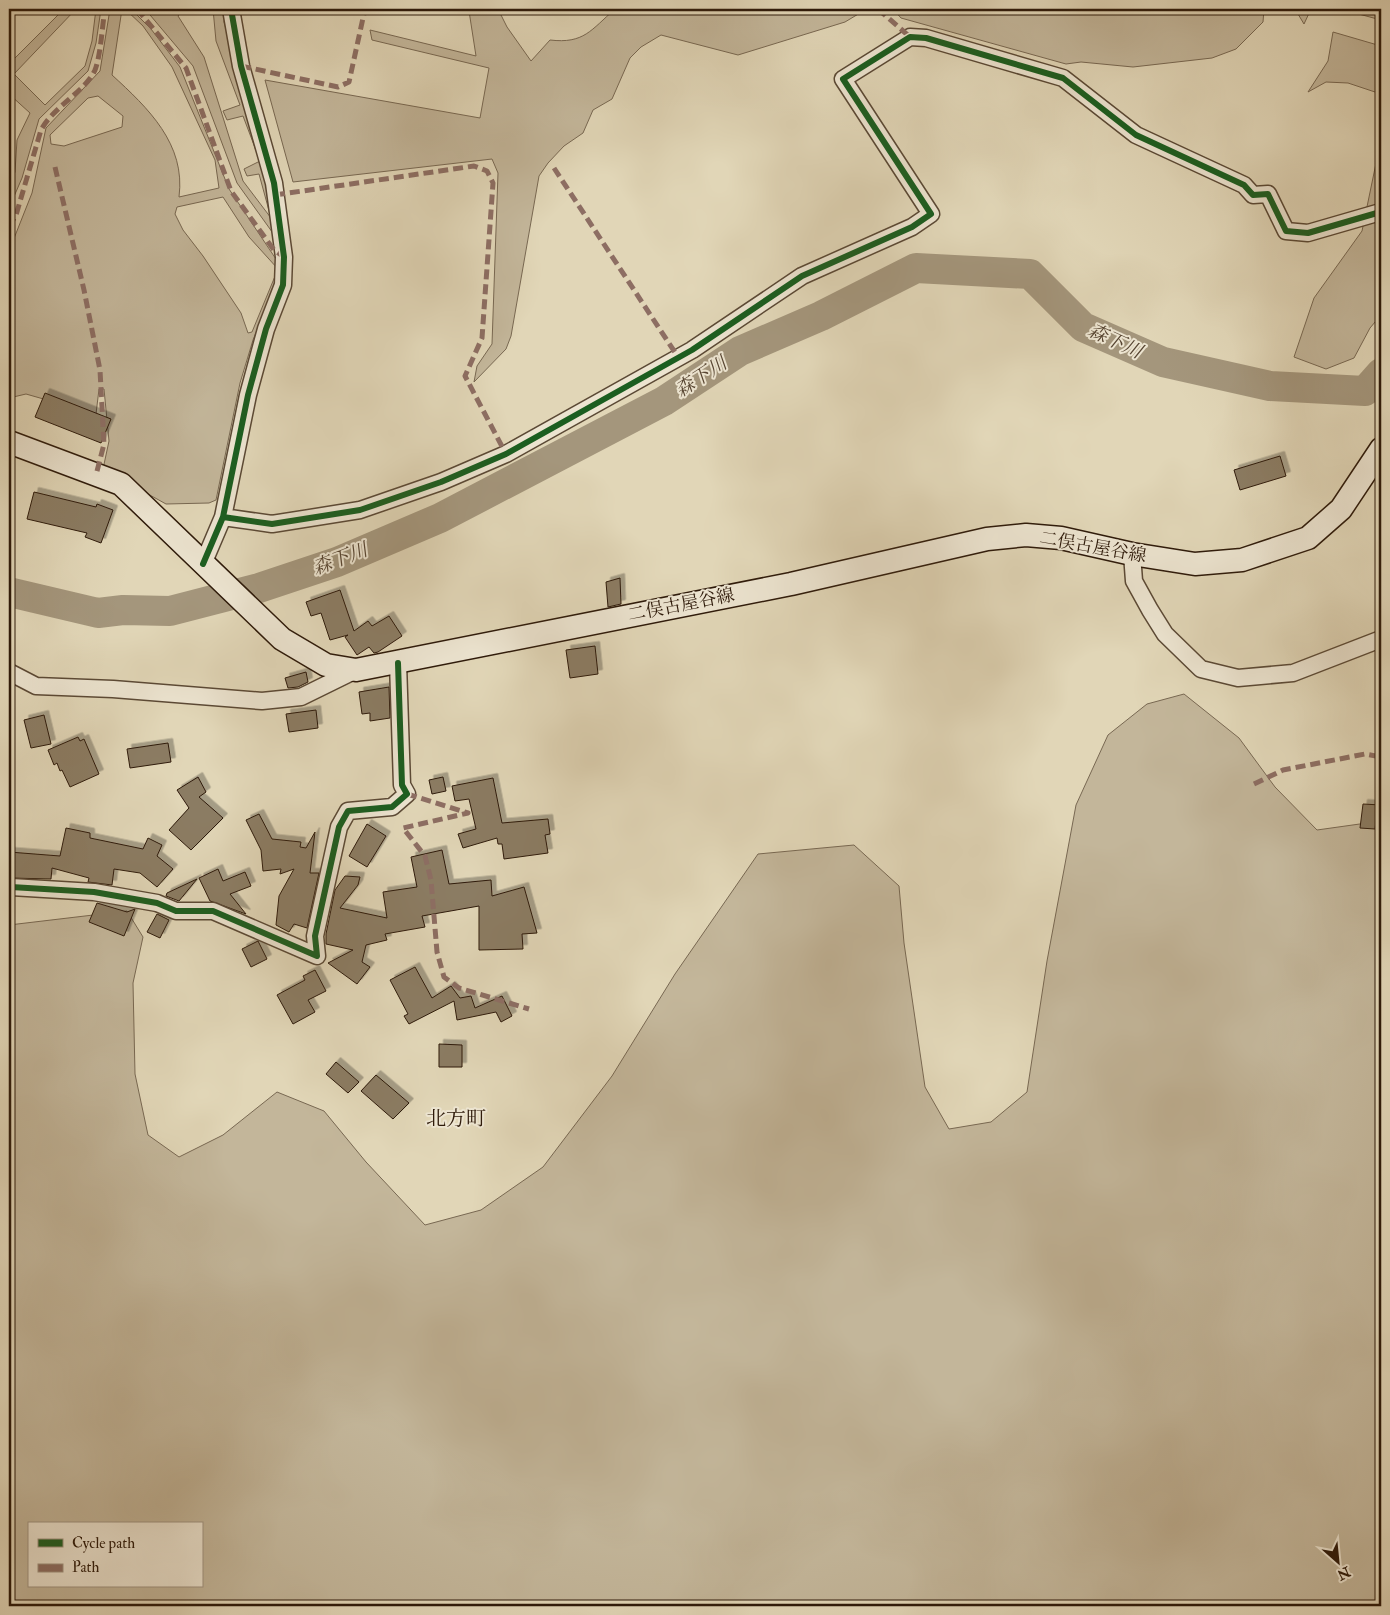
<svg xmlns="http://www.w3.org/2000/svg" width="1390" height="1615" font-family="'IM FELL Double Pica','Noto Serif JP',serif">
<defs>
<filter id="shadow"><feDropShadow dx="4.5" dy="-4.5" stdDeviation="0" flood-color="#0004"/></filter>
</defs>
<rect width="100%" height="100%" fill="#e1d6b7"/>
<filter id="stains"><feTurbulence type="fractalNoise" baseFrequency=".004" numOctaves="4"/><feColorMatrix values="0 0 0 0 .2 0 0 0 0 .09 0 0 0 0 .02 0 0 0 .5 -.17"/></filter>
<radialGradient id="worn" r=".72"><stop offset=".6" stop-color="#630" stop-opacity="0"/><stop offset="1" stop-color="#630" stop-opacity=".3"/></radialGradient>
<!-- green -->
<path fill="#c3b69a" stroke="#786852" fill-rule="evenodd" d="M64,9h12l-62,65 31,31 40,-39 7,-25 4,-32h5l-5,34 -8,28 -49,48 -17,59 -13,30v-22l6,-14 2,-32 13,-27 -21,-19v-30z
M110,9h12l-10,66c36,33 74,69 67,122l40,-9 -4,-28 -43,-93 -29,-41 -18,-17h6l20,20 29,38 49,122 53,79 -29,72 -13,43 -24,117 -7,3 -43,1 -63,-35 6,-28 -5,-52h-5l-3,25 -70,-20 -17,4v-147l23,-58 14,-65 54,-57zM98,96l25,20 -1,11 -58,19 -13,-2 -1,-9 38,-37zM223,197l26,40 29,32 -26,63 -4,1 -7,-20 -38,-57 -20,-26 -8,-16 2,-7z
M145,9h38l-5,7 26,41 39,124 28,37 -12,-44 -12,2 -3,-7 16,-8 -17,-45 -16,4 -4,-9 17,-6 -24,-64 -3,-32h12l-1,13 36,124 20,97 -43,-60 -44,-117z
M461,9h37l9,18 24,34 19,-21c34,4 41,-10 65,-31l250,1 -20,12 -107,33 -77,-20 -20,12 -11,11 -18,41 -19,11 -10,23 -19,13 -16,17 -9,13 -28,160 -5,13 -32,33 3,-16 15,-22 6,-171 -6,-14 -199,23 -28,-102 215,38 9,-50 -117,-28 -2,-10 106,26 -7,-45z
M893,9h371l-1,13 -27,27 -24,9 -79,9 -52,-5 -15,2 -165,-46z
M1295,9h16l-7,15z
M1352,9h29v11l-26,-7z
M1333,32l48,14v48l-33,-11 -22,-1 -18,10 20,-31z
M1381,139v29l-5,15 5,13v119l-11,13 -16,30 -28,11 -32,-12 20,-59 48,-67z
M1184,694l55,44 36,49 42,43 64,-9v785h-1372v-681l118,-14 16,26 -10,46 2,91 13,61 31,22 44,-22 54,-43 47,19 42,51 59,63 56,-15 62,-43 69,-91 63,-102 83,-120 96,-9 45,41 5,57 21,144 24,42 42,-7 36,-30 20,-131 29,-156 32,-70 39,-31zM29,1524h172v62h-172z"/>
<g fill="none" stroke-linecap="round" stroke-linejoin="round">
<!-- river -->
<path stroke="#a4967c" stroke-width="30" d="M9,592l89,21 25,-3 47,1 89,-23 78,-26 103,-44 224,-117 76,-50 81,-35 95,-48 114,6 53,53 80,35 107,24 95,5 16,-18"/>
</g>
<!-- building -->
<path fill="#8b7c64" stroke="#2e1a0a" filter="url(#shadow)" d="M45,393l66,26 -10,24 -66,-26z
M1280,456l6,20 -46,14 -6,-20z
M34,492l62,15 1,-3 16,6 -12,33 -16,-6 2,-4 -60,-14z
M620,578l1,26 -13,3 -2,-25z
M340,590l14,41 14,-10 4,5 17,-10 13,20 -24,16 -4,1 -5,-6 -12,8 -12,-18 3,-2 -18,5 -9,-27 -10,3 -5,-14z
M595,646l3,28 -28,4 -4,-28z
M306,672l2,10 -10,5 -10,1 -3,-10z
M389,687l1,31 -20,3v-8l-8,1 -3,-22z
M316,710l2,18 -29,4 -3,-18z
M44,715l7,29 -20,4 -7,-28z
M78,737l2,4 4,-2 15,35 -29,13 -8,-17 -2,1 -3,-8 -3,2 -6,-15z
M168,743l3,19 -41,6 -3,-19z
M198,777l8,15 -7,5 24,21 -32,32 -22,-20 20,-22 -12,-18z
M443,777l3,14 -14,3 -3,-14z
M493,778l9,45 46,-4 2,15 -5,1 3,18 -44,6 -2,-15h-4l-1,-6 -34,10 -5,-14 18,-5 -7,-30 -14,2 -3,-15z
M1363,804l18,1v16h-5l-1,8 -15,-1z
M259,814l13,25 29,3 -1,5 6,1 9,-16 -5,41h9l-12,55 -13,-4 -5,8 -13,-7 3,-29 15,-27 -14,5 1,-5 -18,2 -2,-21 -15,-30z
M367,824l19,12 -19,31 -18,-11z
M66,828l24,5v5l53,11 5,-11 14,7 -5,11 16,13 -16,18 -17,-14 -26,-4 -2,16 -24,-3 1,-4 -37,-10 -1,11 -42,-1v-26l51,4z
M442,850l7,34 42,-4 1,16 32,-9 13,46 -15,1 1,15 -44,1v-44l-57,10 3,11 -40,7 2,6 -21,5 -4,17 8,5 -13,17 -29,-21 25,-13 -27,-6v-10l9,-44 10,-14 15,1 -2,8 -18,23 47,10 -4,-26 34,-5 -6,-30z
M218,869l5,12 22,-9 6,14 -21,8 16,20 -36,-13 -11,-23z
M197,879l-18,22 -13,-5 1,-3z
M97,903l30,9 8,-3 -11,27 -35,-14z
M157,914l12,6 -9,18 -13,-6z
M258,941l9,18 -16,8 -9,-18z
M415,967l17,31 19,-12 9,12 11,-2 4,12 27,-12 10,20 -11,6 -5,-10 -39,8 -3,-19 -45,23 -5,-8 4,-2 -18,-34z
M315,970l11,21 -18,9 7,12 -22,12 -16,-29 28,-15 -2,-4z
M439,1044l23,1v22h-23z
M336,1062l23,20 -11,11 -22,-19z
M376,1075l33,28 -16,16 -32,-28z"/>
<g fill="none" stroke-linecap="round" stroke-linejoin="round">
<!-- street casing -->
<g stroke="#5b4935" stroke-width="19">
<path id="street" d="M223,517l49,7 88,-14 81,-28 65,-28 186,-104 110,-74 110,-49 19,-13 -88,-135 67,-42 16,1 137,40 73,57 108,50 9,10 15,-1 18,37 22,2 69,-20
M1132,554l2,27 16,29 15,24 36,35 37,9 55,-5 88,-34
M203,564l20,-47 25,-122 18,-66 17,-44 1,-28 -10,-74 -33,-117 -10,-57
M9,672l27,14 77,3 149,12 39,-4 55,-27
M11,887l83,5 63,11 19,8h37l104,45 -2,-20 24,-109 9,-16 44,-4 15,-13 -5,-9 -4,-122"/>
</g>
<!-- secondary casing -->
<g stroke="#2e1a0a" stroke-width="25">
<path id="secondary" d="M9,442l112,42 161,155 44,26 30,5 435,-86 196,-45 39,-4 35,3 71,16 63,10 47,-4 66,-22 33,-29 40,-60"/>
</g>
<!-- street -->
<use href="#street" stroke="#ece4d0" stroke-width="16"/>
<!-- secondary -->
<use href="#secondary" stroke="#ece4d0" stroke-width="22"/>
<!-- quiet -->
<path stroke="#8d6e63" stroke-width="5" stroke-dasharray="10 5" stroke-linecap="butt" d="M137,9l49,59 45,123 43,59 10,7
M878,9l32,28
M241,66l97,21 11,-5 16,-73
M55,167l29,123 16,80 4,74 -8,31
M554,168l124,189
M275,195l199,-29 13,5 6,12 -11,155 -17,38 41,78
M9,227l7,-12 25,-85c13,-24 45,-39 54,-60 6,-16 7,-43 10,-61
M1254,784l29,-14 82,-16 16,3
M407,794l61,19 -65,15 22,28 6,24 6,72 7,25 15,11 70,21
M1375,1606l6,-8"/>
<!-- cycleway casing -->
<g stroke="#ece4d0" stroke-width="9">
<path id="cycleway" d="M223,517l49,7 88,-14 81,-28 65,-28 186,-104 110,-74 110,-49 19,-13 -88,-135 67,-42 16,1 137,40 73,57 108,50 9,10 15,-1 18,37 22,2 69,-20
M203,564l20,-47 25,-122 18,-66 17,-44 1,-28 -10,-74 -33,-117 -10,-57
M11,887l83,5 63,11 19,8h37l104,45 -2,-20 24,-109 9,-16 44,-4 15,-13 -5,-9 -4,-122"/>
</g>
<!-- cycleway -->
<use href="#cycleway" stroke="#1b5e20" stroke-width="6"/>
</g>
<g text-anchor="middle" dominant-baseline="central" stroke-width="4" stroke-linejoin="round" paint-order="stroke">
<!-- street labels -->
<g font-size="18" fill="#2e1a0a" stroke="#ece4d0">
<text transform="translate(1093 547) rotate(10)">二俣古屋谷線</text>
<text transform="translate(681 605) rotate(-11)">二俣古屋谷線</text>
</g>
<!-- water labels -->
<g font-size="19" font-style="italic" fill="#574532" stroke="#ece4d0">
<text transform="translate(1115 341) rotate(25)">森下川</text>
<text transform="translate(701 377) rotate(-33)">森下川</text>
<text transform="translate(340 559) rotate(-21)">森下川</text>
</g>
<!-- quarter labels -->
<g font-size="20" fill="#2e1a0a" stroke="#ece4d0">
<text x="456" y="1118">北方町</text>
</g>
</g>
<!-- margin -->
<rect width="1390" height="1615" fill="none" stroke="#e1d6b7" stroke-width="30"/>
<rect x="10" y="10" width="1370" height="1595" fill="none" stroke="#2e1a0a" stroke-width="2.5"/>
<rect x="15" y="15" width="1360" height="1585" fill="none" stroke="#2e1a0a"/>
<!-- legend -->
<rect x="28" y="1522" width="175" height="65" fill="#ece4d0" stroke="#a09381"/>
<rect x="38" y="1539" width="25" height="8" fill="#1b5e20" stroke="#a09381"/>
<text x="72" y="1548" font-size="15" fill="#2e1a0a">Cycle path</text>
<rect x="38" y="1564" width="25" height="8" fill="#8d6e63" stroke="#a09381"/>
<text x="72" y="1572" font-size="15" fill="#2e1a0a">Path</text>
<!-- north arrow -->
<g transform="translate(1338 1562) rotate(153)" stroke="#ece4d0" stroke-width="4" paint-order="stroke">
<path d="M0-4L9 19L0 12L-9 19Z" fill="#2e1a0a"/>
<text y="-8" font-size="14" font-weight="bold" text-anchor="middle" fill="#2e1a0a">N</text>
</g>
<rect width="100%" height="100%" filter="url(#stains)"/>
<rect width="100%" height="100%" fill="url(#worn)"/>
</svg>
